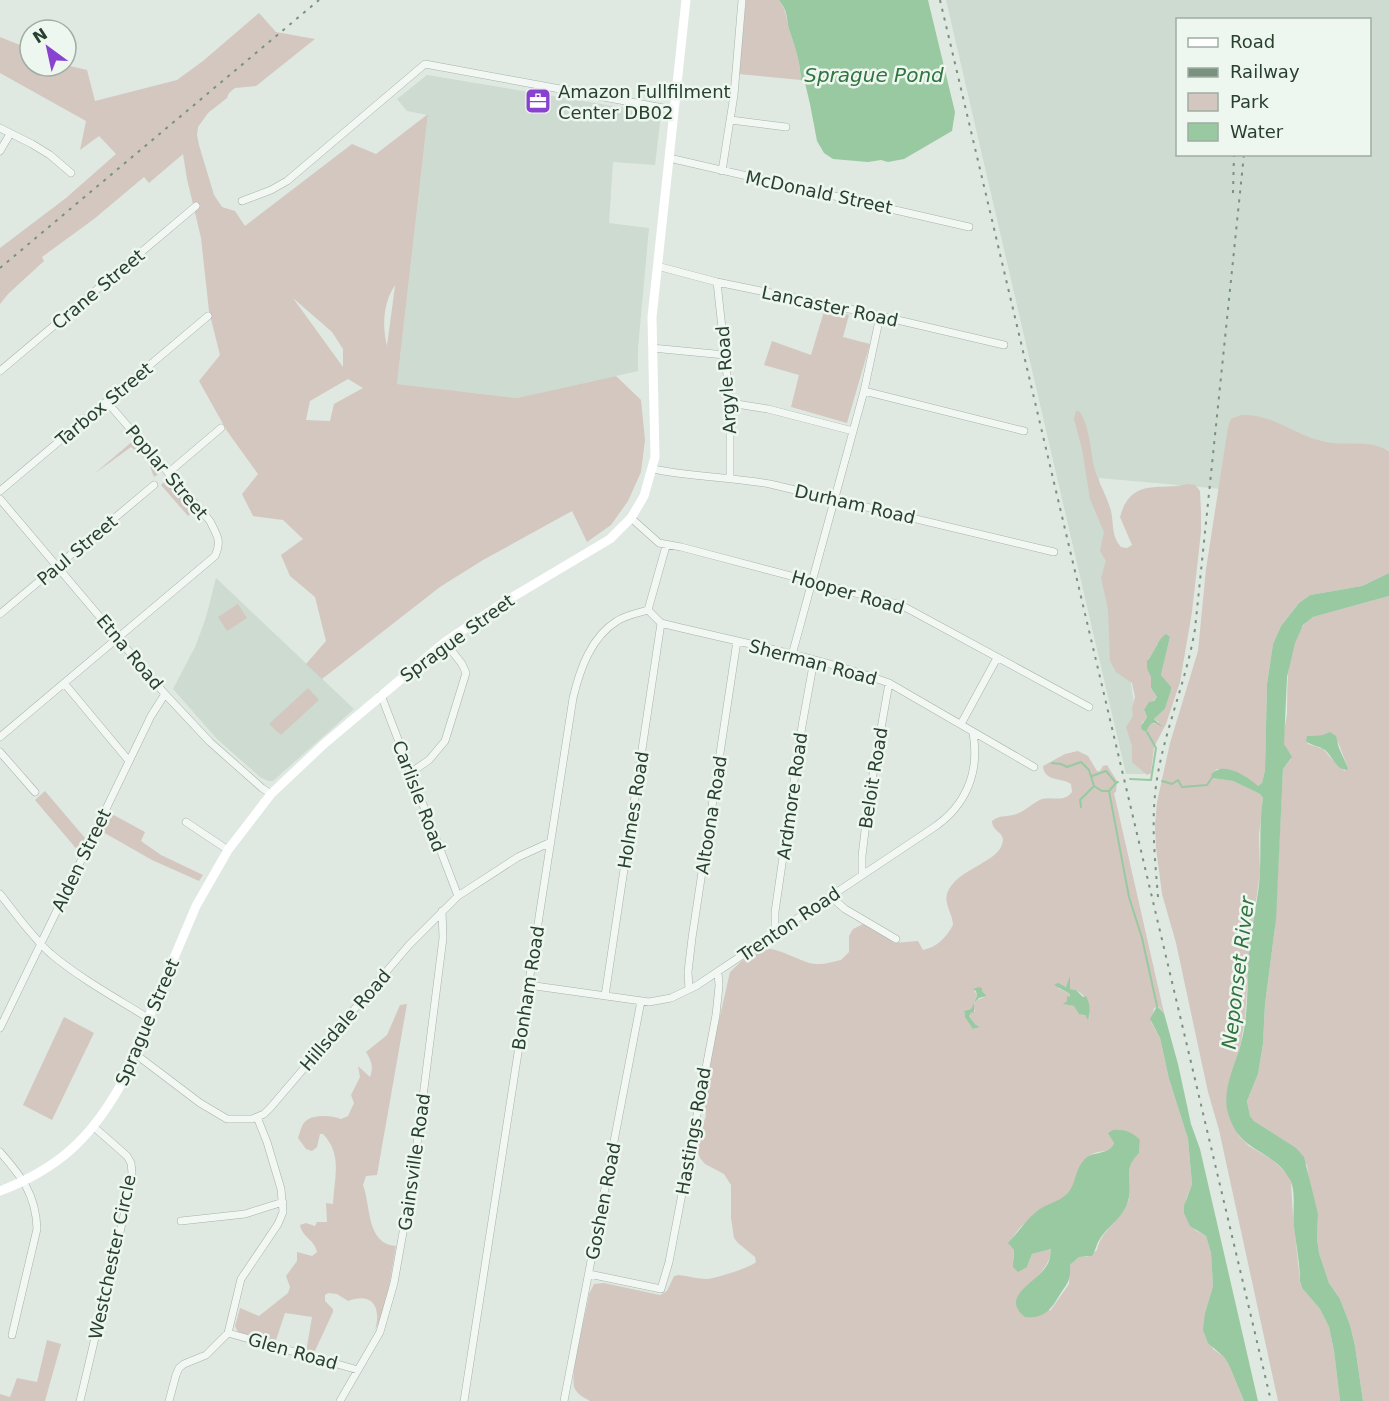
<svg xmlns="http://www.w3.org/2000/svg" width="1389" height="1401" font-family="'DejaVu Sans',sans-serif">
<rect width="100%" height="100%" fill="#dfe9e1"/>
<!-- built -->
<path fill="#cddbd0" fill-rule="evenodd" d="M946,0h443v450l-96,-8 -71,47 -123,-11 46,296h-19zM1178,20h192v134h-192z
M427,75l234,39 -6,51 -42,-3 -4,61 40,5 -11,120v23l-121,27 -120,-14 31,-269 -21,-4 -10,-12z
M216,578l138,131 -81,72h-5l-8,-4 -43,-38 -44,-50 23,-44 10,-28z"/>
<!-- green -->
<path fill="#d3c7c0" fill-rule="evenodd" d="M746,0h33c10,16 6,17 11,32 6,16 10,31 11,48l-62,-6z
M259,13l17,19 39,7 -59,47 -21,2 -6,5 -2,5 -19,15 -10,14 -1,8 2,10 15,50 8,12 13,4 10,15 107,-82 24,10 52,-40 -31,270 120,14 99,-22 25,24 4,40 -4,32 -13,29 -17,24 -24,17 -15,-31 -89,49 -43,27 -118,92 -16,-15 20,-23 -11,-44 -25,-21 -9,-21 22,-16 -20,-19 -30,-4 -11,-22 16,-20 -31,-43 -28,-50 21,-26 -11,-44 -8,-73 -14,-59 -4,-25 -34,29 -5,-6 -50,42 -52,38 2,4 -36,33 -8,10v-56l66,-50 50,-44 -17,-18 -19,14 6,-29 -86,-48v-36l30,12v17l36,-1 21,5 8,31 82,-21 26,-19zM395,285v1l-8,60c-5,-20 -4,-43 8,-61zM293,298l39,34 11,17v18zM348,379l15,9 -29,16 -4,17 -24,-1 4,-19z
M825,308l24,7 -6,22 27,7 -23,79 -56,-16 8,-32 -35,-10 8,-24 39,14z
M1076,411l4,1c10,17 10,36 14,55 4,15 13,29 17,44 3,13 0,25 10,36l6,1 5,-3 -12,-28c11,-40 38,-26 68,-33l7,1 5,6 1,20v21l-9,80 -12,70 -14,42 -12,23 -3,26 -4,2 -15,-13v-16l-6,-19 7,-11 -1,-8 3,-11 -3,-14 -16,-11 -6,-11 -2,-52 -7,-31 5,-17 -6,-10 4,-19 -14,-33 -8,-50 -8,-30zM1170,637l-9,38 10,15 -6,19 -11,10 5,3 -1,2h-9l-3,8 -4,-2v-7l5,-6 -3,-6 13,-14 -6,-9v-11l-3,-18 5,-4 4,-11z
M1241,415c31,-2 54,21 84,27 21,4 44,-3 64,9v122l-27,13 -52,9 -11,8 -18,23 -8,18 -6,40 -2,86 -3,13 -4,3c-14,-10 -23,-17 -41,-17l-6,6 1,3 21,3 27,13 3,4 -4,37 1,37 -10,74 -5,73 -4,23 -14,52v9l12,33 10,10 24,14 15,15 3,7 2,34 7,65 2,7 18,21 9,18 5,24 6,50h-62l-59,-271 -11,-38 -32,-149 -14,-49 -6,-46 -1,-23 2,-23 13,-59 28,-92 8,-82 22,-142 3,-8z
M134,440l27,32 -7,5 -6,-16 -17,-14 -37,27z
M167,479l27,32 -6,5 -27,-31z
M1389,596v805h-26l-8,-55 -5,-21 -10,-26 -11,-16 -10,-30 -2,-14 1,-25 -7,-20 -4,-29 -21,-23 -32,-21 -4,-5 -3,-15 11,-27 5,-30 2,-40 10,-76 8,-159 8,-10c-1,-6 -4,-7 -6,-12 -4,-9 1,-24 2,-33 1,-29 -3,-79 26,-97zM1323,735l15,7 10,26 -3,3 -6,-4 -16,-18 -15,-5 -1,-8z
M238,604l9,14 -20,13 -9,-14z
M308,688l11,12 -38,35 -12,-11z
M1078,751l10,5 9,15h3l3,-5 4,-1 10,16 -1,11 -2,1 50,220 -5,-6 -5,1 -3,14 9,16 9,41 19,60 4,45 -6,15 9,31 11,6 5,17 2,33 -8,27 8,36 11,8 5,8 15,36h-654c-5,-3 -12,-6 -15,-12 -7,-11 12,-78 14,-95l5,-10 10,-1 56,12 7,-4 7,-15 5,-1c9,1 19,4 28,4 7,0 45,-12 49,-17l-1,-5 -17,-14 -4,-5 -3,-20v-33l-7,-11 -19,-10 -5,-6 -3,-8 1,-11 8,-23 -2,-18 7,-42 19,-84c35,-35 39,-24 79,-9 10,3 23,-1 32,-3l8,-8v-16l4,-7 10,-5 20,10 11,9 24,-2 5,9c14,-3 23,-12 30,-25 0,-10 -9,-21 -6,-31 8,-26 55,-31 56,-54 0,-8 -11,-9 -11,-19 8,-6 12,-4 21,-6 11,-2 19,-12 29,-16 11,-3 22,4 30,-7l-1,-8c-10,-7 -27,-2 -28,-18l22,-12zM1070,978v11c14,1 22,16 19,30l-15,-13 -9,-2 6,-7 -1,-3 -12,-6 9,-2zM978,987l9,9 -10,4 -4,5 2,7h-3l-3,4 6,8 4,2v1l-5,2 -10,-15v-3l7,-2 6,-13 -3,-7zM1109,1133l31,7 -1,12c-18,19 -5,31 -11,50 -7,19 -28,29 -31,48l-9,7h-9l-9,8 -1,19 -19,27 -15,-32c9,-10 15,-16 16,-30l-19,5 -5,13 -14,-7 1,-10 -5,-7c4,-5 7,-11 11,-15 14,-15 37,-20 50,-37 8,-11 8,-28 21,-36 8,-6 18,0 23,-12z
M45,791l40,47 -6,14 -44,-52z
M110,813l35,19 -4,9 20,14 42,20 -4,6 -47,-21 -51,-29z
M407,1004l-30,171 -11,1 -3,9c8,21 3,59 33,61l-11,64 -10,20c7,-23 -3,-38 -27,-29l-11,-7 -9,-1 -3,2v6l8,8v3l-19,41 -8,-1 6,-35 -27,-4 -10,30 -37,-11 -3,-6 5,-18 19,8 29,-23 2,-6 -4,-11 11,-15v-9l15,4 5,-4c-2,-12 -15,-15 -17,-27l6,-2 9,3 2,-4h10l-1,-19 7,1c1,-26 10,-49 -10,-70h-3l-3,13 -5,4 -6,-2 -8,-11c2,-5 3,-14 9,-18 9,-6 25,-4 34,-1l7,-3 6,-13 -3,-8 9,-18 -2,-11 12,11c4,-10 1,-17 -4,-25l21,-17 13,-30z
M64,1017l30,16 -42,87 -29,-15z
M47,1340l14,4 -16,57h-45v-7l10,3 7,-19 20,4z"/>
<!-- water -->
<path fill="#99c9a1" d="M779,0h149l27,112 -3,19 -48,28 -16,3 -7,-2 -13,2 -35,-3 -9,-6 -7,-12 -7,-37 -5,-21 -4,-3c-1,-18 -5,-31 -11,-48 -5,-15 0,-17 -11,-32z
M1389,573v23l-76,21 -10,8 -8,18 -8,34 -3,67 8,13 -9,12 -7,151 -11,84 -2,40 -5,30 -11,27 3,15 4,5 42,27 8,9 14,57 -1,25 2,14 10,30 11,16 10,26 5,21 8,55h-23l-6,-50 -5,-24 -9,-18 -18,-21 -2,-7c0,-18 -4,-36 -6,-54 -2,-15 3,-37 -5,-49 -18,-31 -52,-24 -62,-69 -4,-22 9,-46 14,-66 9,-33 5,-67 9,-100 3,-24 9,-48 10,-72 1,-25 -1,-48 3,-73l-3,-4 -27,-13 -21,-3 -1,-3c12,-15 35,1 47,11l4,-3 3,-13 2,-86 6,-40 8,-18 18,-23 11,-8 52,-9z
M1166,634l4,3 -9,38 10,12v3l-6,19 -11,10 9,8c-11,-7 -13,-4 -17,5l-4,-2 -1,-4 6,-9 -3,-7 5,-8 5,-1 3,-4 -6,-9v-11l-4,-9v-7c8,-8 9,-20 19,-27z
M1330,732l6,4 3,12 9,20 -1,2c-11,0 -14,-13 -22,-20 -6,-4 -13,-4 -19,-9l1,-5 16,-1z
M1070,976v13l6,1 7,7 3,-1c4,8 5,16 2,24l-3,-5 -6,-1 -5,-8 -11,-2 4,-3v-5l3,1v-3l-16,-9 4,-2 8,4z
M978,987l4,1v3l5,5 -8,2 -5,5v10l-2,-1 -3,4 6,8 5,3 -7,2 -8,-12 -1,-6 7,-2 6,-13 -1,-5 -3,-2z
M1157,1006l7,7 14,51 13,60 9,25 58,252h-14l-15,-36 -5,-8 -16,-14 -5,-13 2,-17 8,-27 -2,-33 -5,-17 -16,-10 -6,-13v-7l8,-22 -4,-45 -19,-60 -9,-41 -10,-19z
M1113,1130c10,-1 20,2 27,10l-1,13c-18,18 -5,29 -11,48 -4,16 -20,25 -28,38 -4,5 -4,11 -8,17l-13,1 -9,8c1,17 -3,18 -11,31 -8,14 -16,23 -34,21 -25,-20 9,-33 20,-49 5,-6 5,-12 6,-19l-19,5 -5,13 -9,5 -5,-5 1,-17 -6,-7c10,-10 17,-22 28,-31 10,-9 22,-9 32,-19 8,-9 7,-24 16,-33 8,-10 25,-4 30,-17l-6,-10z"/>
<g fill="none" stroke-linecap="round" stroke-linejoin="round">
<!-- stream -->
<path stroke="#99c9a1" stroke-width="2" d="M1147,732l9,16 -5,32
M1052,763l9,1 6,3 14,-5 8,8 5,16 8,5h7l7,-8
M1092,776l14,-5 10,12 2,-1
M1130,779l21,1
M1162,781l10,3 6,-4 4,7 25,-2 6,-9
M1109,791l20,106 13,41 15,68
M1081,807l-1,-7 14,-14"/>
<!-- minor casing -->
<g stroke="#a4b3a8" stroke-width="8">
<path id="minor" d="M731,120l55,7
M0,128l32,16 18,11 21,18
M0,151l10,-17
M669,158l300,69
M722,171l12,-76 8,-95
M242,201l29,-11 16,-9 138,-117 249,46
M657,266l60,16 142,29 145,34
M717,282l13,121v75
M652,348l73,7
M0,371l196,-165
M864,391l160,40
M730,403l38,6 85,22
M653,469c39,8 78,8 117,15l284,68
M168,473l53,-45
M0,491l208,-175
M0,499l165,195 45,48 52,46 9,6
M631,518l28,25 22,4 220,58 188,102
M648,610l13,13c76,19 154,33 228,60l145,84
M648,610l18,-64
M0,614l154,-129
M792,655l72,-264 16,-75
M64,683l65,78
M381,695l77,201
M961,724l36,-66
M0,737l215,-181c7,-16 2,-20 -5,-35l-103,-119
M0,752l35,40
M410,773l19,-13 16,-19 21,-68 -4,-9 -17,-22
M186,822l42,28
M862,874v-18l7,-59 20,-114
M0,894c16,20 32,43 51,60 30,25 65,44 97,64
M830,896l15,13 51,30
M775,933v-21l27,-186 12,-66
M528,985l121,17 22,-4 25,-12 237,-158c33,-22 47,-56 40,-95
M689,989l-1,-17 4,-34 45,-297
M605,996l56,-373
M0,1028l151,-312 14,-22
M134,1053l66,50 27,16h25l12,-5 7,-7 138,-162 49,-49 60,-39 33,-15
M0,1152c21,24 36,42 37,77l-25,106
M181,1221l64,-7 38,-12
M589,1274l72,15 8,-27 47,-247 3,-29 -1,-14
M228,1333l130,37
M80,1401l45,-190 7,-38 -1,-10 -4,-7 -33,-29
M169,1401l7,-26 3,-7 5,-4 22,-9 22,-22 13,-54 37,-55 5,-12 -2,-23 -14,-47 -10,-25
M340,1401l40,-69 14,-49 19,-107 30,-238 -1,-27
M464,1401l109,-703c7,-29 18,-61 44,-77 9,-6 21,-8 31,-11
M564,1401l77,-400"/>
</g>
<!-- minor -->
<use href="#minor" stroke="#f2f7f3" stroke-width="7"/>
<!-- secondary -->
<path stroke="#fff" stroke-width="9" d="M0,1191c57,-22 89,-51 119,-103l77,-182 32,-56 43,-56 53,-50 121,-102 56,-38 109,-65 21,-21 13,-22 11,-39 -3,-140 34,-317"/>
<!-- rail -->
<path stroke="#78927f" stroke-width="2" stroke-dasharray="3 6" stroke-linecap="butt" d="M940,0l331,1401
M1233,193l1,-39
M0,268l319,-268
M1158,897c-3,-38 -7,-73 -2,-111 7,-53 30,-103 39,-157l49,-475"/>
</g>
<!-- icons -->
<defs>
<g id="office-square" transform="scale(1.35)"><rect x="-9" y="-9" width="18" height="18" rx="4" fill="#8941d0" stroke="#eef6f0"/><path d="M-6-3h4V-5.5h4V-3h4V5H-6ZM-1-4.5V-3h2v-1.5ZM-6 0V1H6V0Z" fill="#fff"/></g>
</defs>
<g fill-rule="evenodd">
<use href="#office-square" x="538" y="101"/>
</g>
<g text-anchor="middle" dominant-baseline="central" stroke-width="5" stroke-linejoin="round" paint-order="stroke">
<!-- poi labels -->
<g font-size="18" fill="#28402e" stroke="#eef6f0" text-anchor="start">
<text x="558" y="91">Amazon Fullfilment<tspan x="558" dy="21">Center DB02</tspan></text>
</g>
<!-- street labels -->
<g font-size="18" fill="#28402e" stroke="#eef6f0">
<text transform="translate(819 192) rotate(12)">McDonald Street</text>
<text transform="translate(98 289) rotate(-40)">Crane Street</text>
<text transform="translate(830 306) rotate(12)">Lancaster Road</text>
<text transform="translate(726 380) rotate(-94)">Argyle Road</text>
<text transform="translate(104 404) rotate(-40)">Tarbox Street</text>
<text transform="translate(167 472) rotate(50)">Poplar Street</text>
<text transform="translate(855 504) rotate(13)">Durham Road</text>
<text transform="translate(77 550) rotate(-40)">Paul Street</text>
<text transform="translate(848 592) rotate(16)">Hooper Road</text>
<text transform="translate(457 638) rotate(-36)">Sprague Street</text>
<text transform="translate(130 652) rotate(50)">Etna Road</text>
<text transform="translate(813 662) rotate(15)">Sherman Road</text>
<text transform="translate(873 778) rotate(-81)">Beloit Road</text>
<text transform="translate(419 796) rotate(69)">Carlisle Road</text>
<text transform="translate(792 796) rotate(-82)">Ardmore Road</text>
<text transform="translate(633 810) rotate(-81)">Holmes Road</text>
<text transform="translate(711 815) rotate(-81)">Altoona Road</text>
<text transform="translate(81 860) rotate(-64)">Alden Street</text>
<text transform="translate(789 924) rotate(-34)">Trenton Road</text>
<text transform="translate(528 988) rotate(-81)">Bonham Road</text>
<text transform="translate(345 1020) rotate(-49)">Hillsdale Road</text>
<text transform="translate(147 1022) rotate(-67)">Sprague Street</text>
<text transform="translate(693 1131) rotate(-80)">Hastings Road</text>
<text transform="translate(414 1162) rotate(-82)">Gainsville Road</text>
<text transform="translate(603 1201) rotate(-79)">Goshen Road</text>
<text transform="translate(112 1257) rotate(-78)">Westchester Circle</text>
<text transform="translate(293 1351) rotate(16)">Glen Road</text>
</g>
<!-- water labels -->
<g font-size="20" font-style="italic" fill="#31743f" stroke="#eef6f0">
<text x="874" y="75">Sprague Pond</text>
<text transform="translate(1238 973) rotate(-83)">Neponset River</text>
</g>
</g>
<!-- legend -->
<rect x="1176" y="18" width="195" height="138" fill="#eef6f0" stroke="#9fada2" stroke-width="1.5"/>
<rect x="1188" y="38" width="30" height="9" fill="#ffffff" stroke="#9fada2" stroke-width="1.5"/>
<text x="1230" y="48" font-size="18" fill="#28402e">Road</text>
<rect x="1188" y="68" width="30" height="9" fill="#78927f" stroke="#9fada2" stroke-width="1.5"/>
<text x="1230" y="78" font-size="18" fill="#28402e">Railway</text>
<rect x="1188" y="93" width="30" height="18" fill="#d3c7c0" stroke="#9fada2" stroke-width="1.5"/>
<text x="1230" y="108" font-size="18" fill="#28402e">Park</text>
<rect x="1188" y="123" width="30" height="18" fill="#99c9a1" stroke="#9fada2" stroke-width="1.5"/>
<text x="1230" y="138" font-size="18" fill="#28402e">Water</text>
<!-- north arrow -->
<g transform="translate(48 48) rotate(327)"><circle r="28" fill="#eef6f0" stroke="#9fada2" stroke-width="1.5"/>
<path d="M0-4.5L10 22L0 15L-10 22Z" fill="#8941d0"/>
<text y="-9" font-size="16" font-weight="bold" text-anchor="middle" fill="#28402e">N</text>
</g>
</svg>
